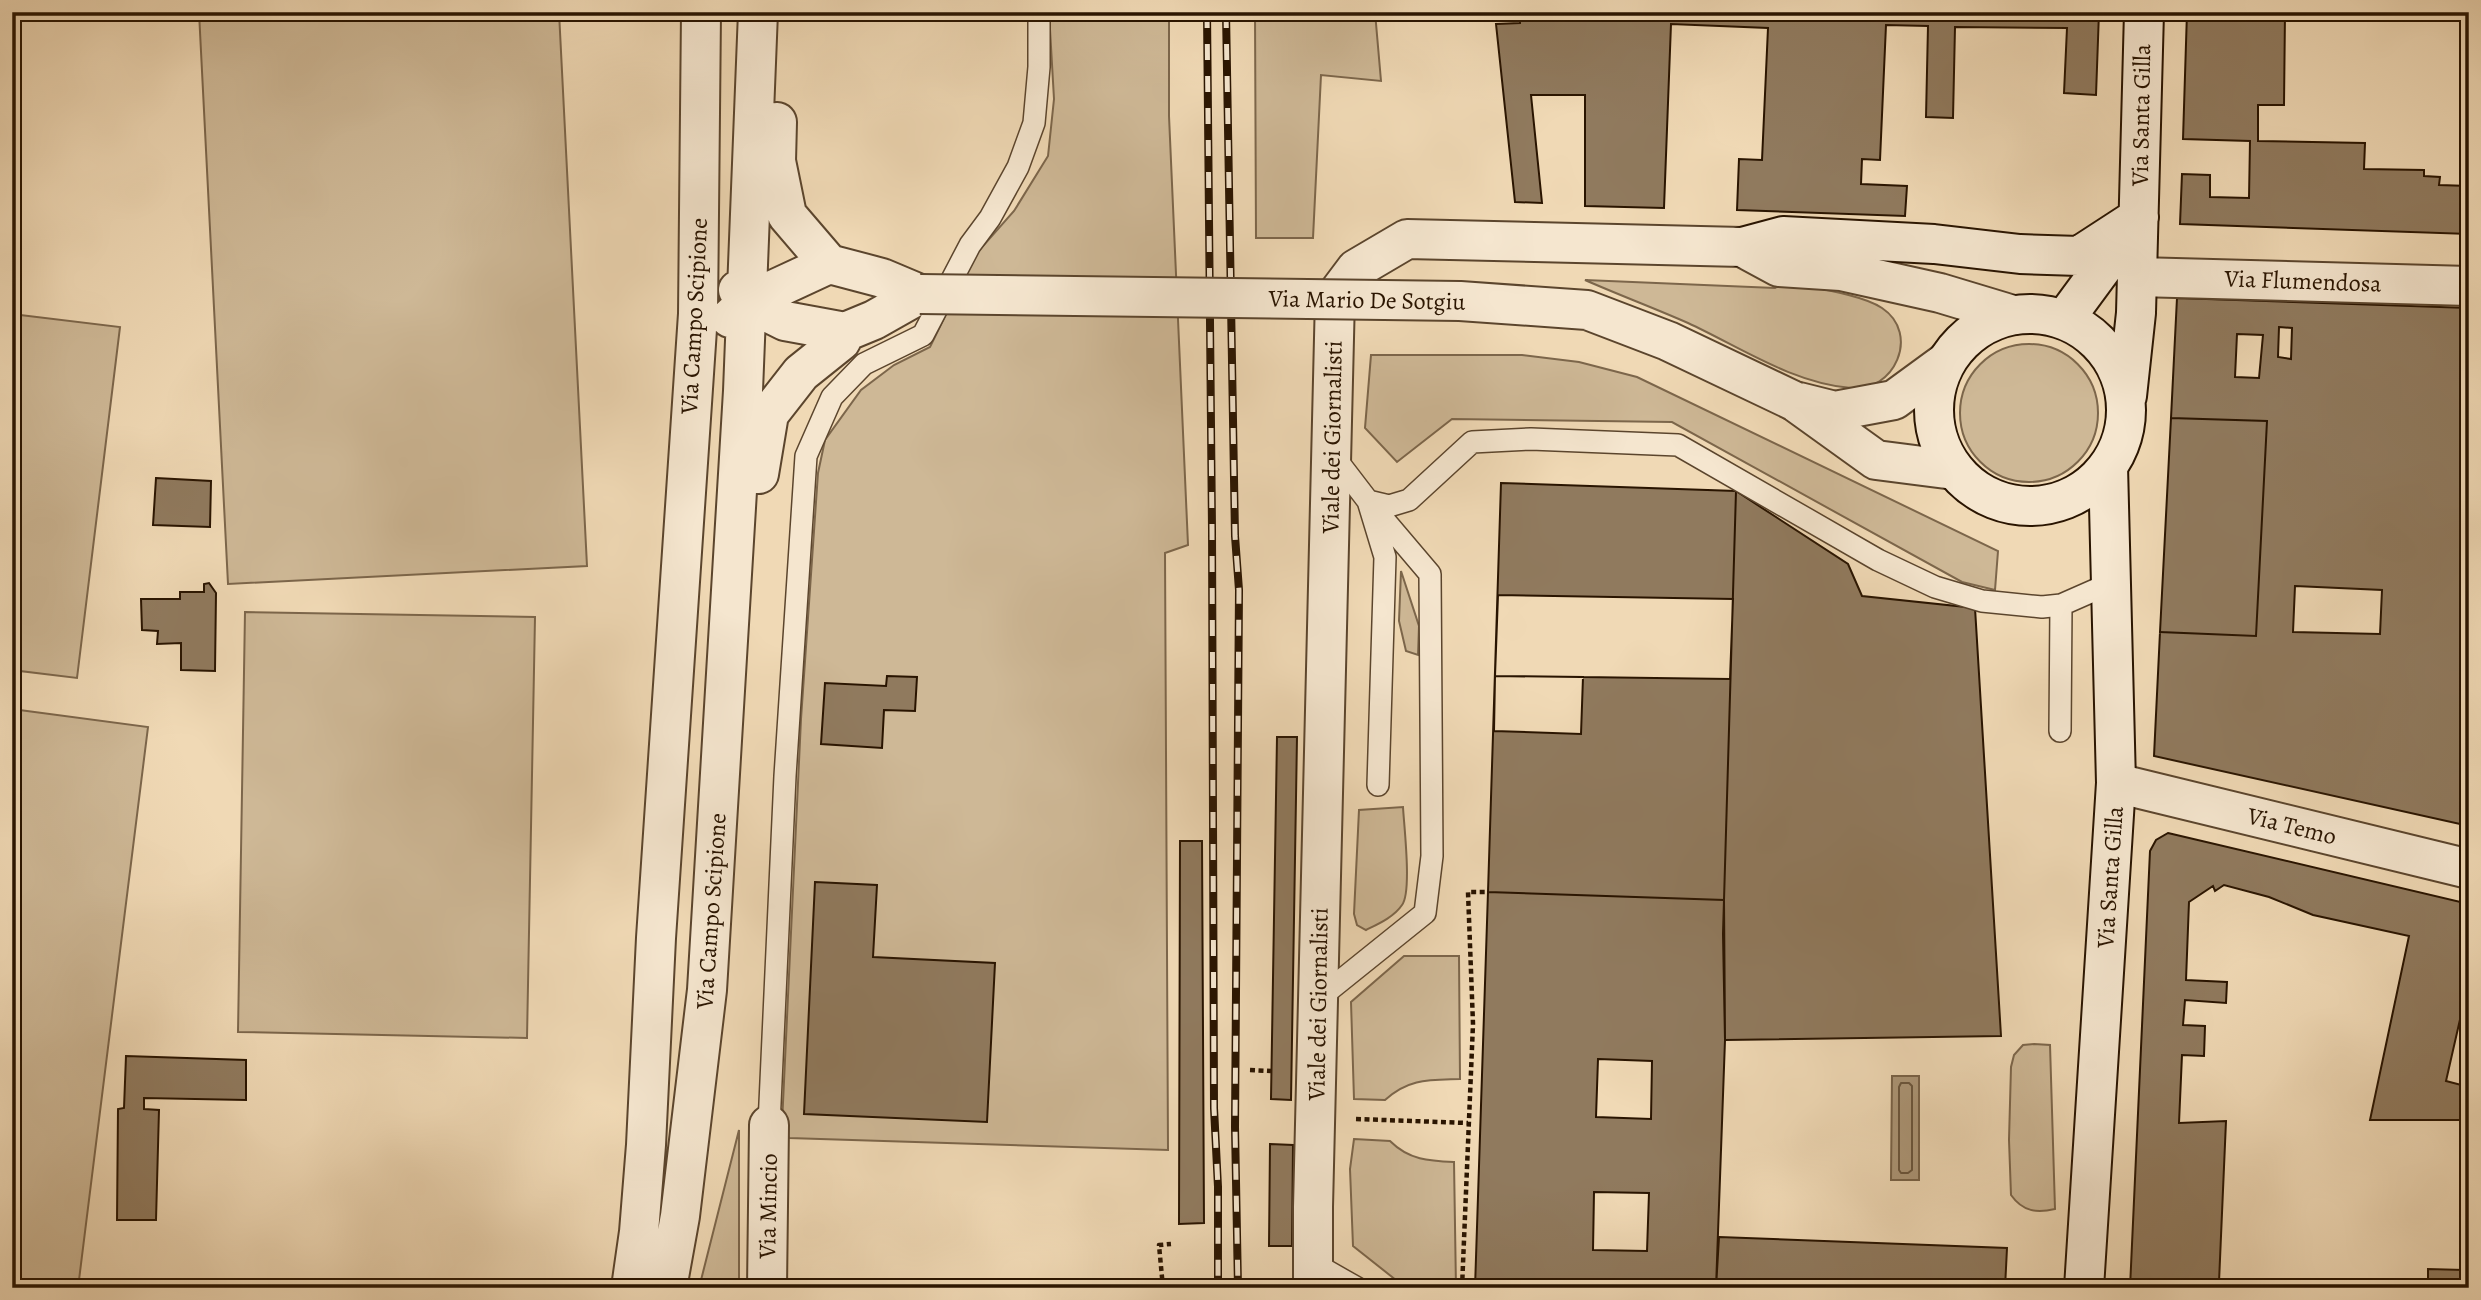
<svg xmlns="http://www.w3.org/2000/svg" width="2481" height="1300" font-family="Alegreya,serif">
<rect width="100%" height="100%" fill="#f0d9b5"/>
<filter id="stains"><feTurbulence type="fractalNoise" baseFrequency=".00286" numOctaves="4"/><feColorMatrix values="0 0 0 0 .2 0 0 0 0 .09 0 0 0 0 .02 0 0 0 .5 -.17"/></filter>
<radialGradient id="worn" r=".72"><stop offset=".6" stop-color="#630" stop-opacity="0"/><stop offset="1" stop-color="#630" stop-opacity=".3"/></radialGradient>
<!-- green -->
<path fill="#ceb896" stroke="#7c664b" stroke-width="2" d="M199,12h360l28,554 -359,18z
M1049,12h120v104l19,429 -23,8 3,597 -379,-12 -7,-14 19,-405 17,-246 7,-33 36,-50 33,-25 36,-18 45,-92 39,-44 34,-55 6,-57z
M1255,12h120l6,69 -60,-6 -8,163h-57z
M1585,280l190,8 10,-6c27,6 76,12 97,26 39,26 12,85 -31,80 -59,-5 -111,-41 -163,-65 -34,-15 -69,-28 -103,-43z
M12,314l108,13 -43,351 -65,-8z
M1960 413a69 69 0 1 1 138 0a69 69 0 1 1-138 0Z
M1371,355h151l57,7 58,15 361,174 -3,39 -33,-8 -290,-160 -220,-3 -55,43 -32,-34z
M1401,571l18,55 -1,29 -12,-4 -7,-30z
M245,612l290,5 -8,421 -289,-6z
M12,709l136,18 -70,561h-66z
M1403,807c1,19 9,85 -1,98 -8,12 -24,19 -36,25l-9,-5 -3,-11 5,-104z
M1404,956h55l1,123c-30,1 -51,-1 -75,21l-31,-1 -3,-97z
M2034,1044l16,1 5,164c-18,4 -32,3 -44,-14l-2,-55 2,-73 3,-12 9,-10z
M739,1130v158h-40z
M1354,1139l36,2c19,19 39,20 64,21l2,126h-50l-53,-42 -3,-77z"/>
<!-- water -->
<path fill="#ac9677" stroke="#786247" stroke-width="2" d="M1892,1076h27v104h-28z"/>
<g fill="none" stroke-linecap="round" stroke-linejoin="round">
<!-- shore -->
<path stroke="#6a553c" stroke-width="2" d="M1901,1083h8l3,3v84l-4,3h-7l-2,-3v-83z"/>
</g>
<!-- building -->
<path fill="#907a5e" stroke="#291400" stroke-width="2" fill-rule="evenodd" d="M1520,12h579l-3,83 -32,-2 3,-65 -112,-1 -2,91 -27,-1 2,-91 -42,-1 -6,135 -18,-1 -1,25 46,2 -2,30 -168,-6 2,-51 23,1 6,-132 -97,-4 -7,184 -79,-2v-111h-54l11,108 -27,-1 -19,-178 24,-1z
M2187,12h98l-1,93h-26v36l107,2 -1,26 60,1v6l16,1 -1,8 30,1v48l-289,-10 2,-50 28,1v22l39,1 1,-57 -67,-2z
M2177,298l292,10v518l-315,-70 6,-124 96,4 11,-215 -96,-3zM2279,327l13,1 -1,31 -13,-2zM2237,334l26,1 -4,43 -24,-1zM2295,586l87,4 -2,44 -87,-2z
M2171,418l96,3 -11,215 -96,-4z
M156,478l55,3 -1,46 -57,-2z
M1501,483l235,8 -12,409 -236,-8z
M1736,491l112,73 14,32 113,12 26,428 -276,4 -2,-106z
M209,583l7,10 -1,78 -34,-1v-27l-24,1 1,-13 -16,-1 -1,-31h39v-7h24v-8z
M1498,595l235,4 -3,80 -235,-3z
M887,676l30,1 -2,34 -31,-1 -2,38 -61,-4 4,-61 61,3z
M1495,676l88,1 -2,57 -87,-3z
M1277,737h20l-6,363 -20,-1z
M2168,833l301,71v76l-23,101 23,6v33h-99l39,-184 -96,-21 -44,-18 -45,-12 -9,6 -2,-5 -24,16 -3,78 41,2 -1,21 -41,-3 -2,25 22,1 -1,30 -22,-1 -3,68 47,-2 -7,161 78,3v3h-167l20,-437 6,-11z
M1180,841h22l2,382 -25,1z
M815,882l62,3 -4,72 122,6 -8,159 -183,-8z
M1488,892l236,8 1,140 -9,248h-241zM1598,1059l54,2 -1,58 -55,-2zM1594,1192l55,1 -2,58 -54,-1z
M126,1056l120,4v40l-102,-2v11l15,1 -3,110h-39l1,-111 6,-1z
M1270,1144l23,1 -1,101h-23z
M1719,1237l288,11 -2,40h-289z
M2469,1250v38h-41v-19l36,1z"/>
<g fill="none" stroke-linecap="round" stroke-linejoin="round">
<!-- lane casing -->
<g stroke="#5b452d" stroke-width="24">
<path id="lane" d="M1332,454l36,47 17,56 -7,228
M1368,501l21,5 20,-6 63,-58 59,-3 147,6 200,115 57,27 47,14 60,6 19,-2
M2060,731l1,-126 50,-22
M1318,999l107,-86 7,-57 -2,-282 -62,-73
M769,1125l16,-349 21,-320 26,-59 32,-33 59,-29 47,-90 20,-27 28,-51 16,-44 5,-56v-55
M1313,1263l44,25"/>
</g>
<!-- street casing -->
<g stroke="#5b452d" stroke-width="42">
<path id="street" d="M777,122l-1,39 11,54 42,49
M2138,277l331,9
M738,290l9,12 38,19 60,11 29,-12 46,-26
M730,318l17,-16 82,-38 53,14 38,16
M1794,401l82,59 78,10
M1799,402l36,9 59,-11 52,-38
M759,474l10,-60 32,-41 40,-32 4,-9
M2116,783l353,86
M631,1288l8,-56 7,-87 10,-207 42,-624 3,-302
M667,1288l13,-72 27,-226 36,-599 15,-379
M767,1288l2,-163
M1313,1288v-81l22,-910 21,-28 51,-30 335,8 37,20 62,4 99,22 73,22"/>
</g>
<!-- secondary casing -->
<g stroke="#291400" stroke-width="42">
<path id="secondary" d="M1742,247l41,-11 151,8 86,10 59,2 60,-39
M1934 410a96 96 0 1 1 192 0a96 96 0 1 1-192 0Z
M2064,320l64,-87
M2127,396l9,-83 8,-301
M2084,1288l32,-505 -8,-317"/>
</g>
<!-- path -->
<path stroke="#291400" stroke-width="4.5" stroke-dasharray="5 3.5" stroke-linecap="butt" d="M1250,1070l21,1
M1356,1119l112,4
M1163,1288l-4,-43 12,-1
M1462,1288l11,-264 -5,-132h20"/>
<!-- lane -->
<use href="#lane" stroke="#f5e6cf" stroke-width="21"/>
<!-- street -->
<use href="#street" stroke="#f5e6cf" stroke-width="38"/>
<!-- secondary -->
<use href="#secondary" stroke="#f5e6cf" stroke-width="38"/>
<!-- rail casing -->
<g stroke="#291400" stroke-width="8">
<path id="rail" d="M1207,12l5,517 2,579 4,79v101
M1226,12l9,524 4,54 -4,537 3,161"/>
</g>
<!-- rail -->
<use href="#rail" stroke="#f5e6cf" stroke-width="5" stroke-dasharray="16" stroke-linecap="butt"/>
<!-- street-bridge casing -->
<g stroke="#5b452d" stroke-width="42" stroke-linecap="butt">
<path id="street-bridge" d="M920,294l540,7 127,9 81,31 126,60"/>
</g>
<!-- street-bridge -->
<use href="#street-bridge" stroke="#f5e6cf" stroke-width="38"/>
</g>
<g text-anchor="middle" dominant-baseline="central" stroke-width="6" stroke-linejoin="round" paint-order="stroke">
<!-- street labels -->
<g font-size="24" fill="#291400" stroke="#f5e6cf">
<text transform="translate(2141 115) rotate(-89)">Via Santa Gilla</text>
<text transform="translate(2303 281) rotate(2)">Via Flumendosa</text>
<text transform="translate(1367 300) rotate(1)">Via Mario De Sotgiu</text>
<text transform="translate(694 316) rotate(-87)">Via Campo Scipione</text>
<text transform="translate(1332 437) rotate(-89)">Viale dei Giornalisti</text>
<text transform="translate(2292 826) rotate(14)">Via Temo</text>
<text transform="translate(2110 877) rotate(-86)">Via Santa Gilla</text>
<text transform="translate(711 911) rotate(-86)">Via Campo Scipione</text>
<text transform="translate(1318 1004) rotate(-89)">Viale dei Giornalisti</text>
<text transform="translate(768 1206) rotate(-89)">Via Mincio</text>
</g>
</g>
<!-- margin -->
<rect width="2481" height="1300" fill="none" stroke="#f0d9b5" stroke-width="42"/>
<rect x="14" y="14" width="2453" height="1272" fill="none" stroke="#291400" stroke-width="3.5"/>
<rect x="21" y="21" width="2439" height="1258" fill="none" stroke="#291400" stroke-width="2"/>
<rect width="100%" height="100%" filter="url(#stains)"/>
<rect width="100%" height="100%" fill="url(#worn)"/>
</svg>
